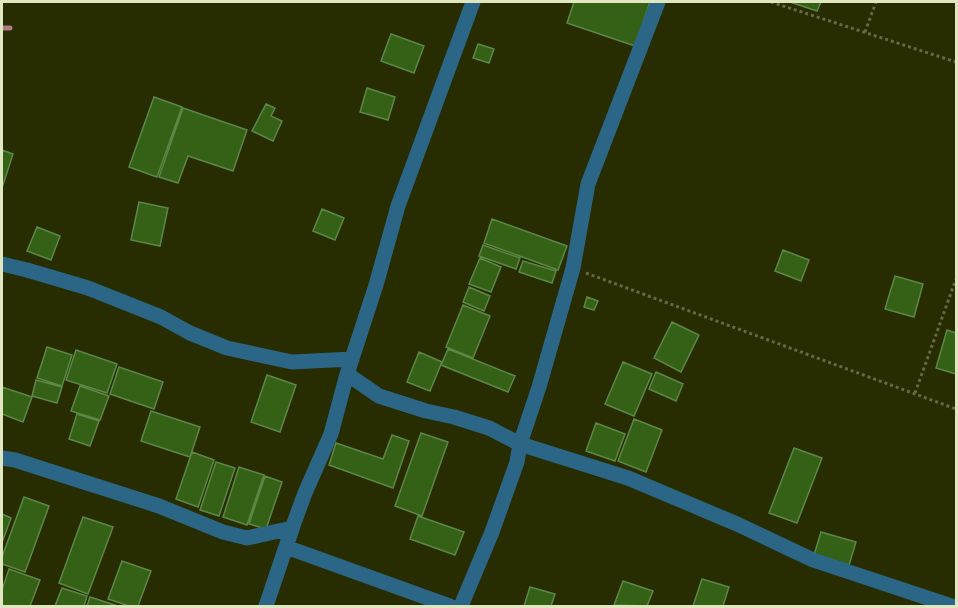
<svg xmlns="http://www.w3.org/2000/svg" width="958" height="608" font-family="'PT Serif',serif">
<rect width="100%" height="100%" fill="#282c01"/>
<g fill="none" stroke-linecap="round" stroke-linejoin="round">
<!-- stream -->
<path stroke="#b27a87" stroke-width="5" d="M2,28h8"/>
</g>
<!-- building -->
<path fill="#346115" stroke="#5d8746" stroke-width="1.5" d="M574,2h76l-15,44 -68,-23z
M790,2h31l-4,9z
M391,34l33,12 -10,27 -33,-12z
M478,44l16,5 -5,14 -16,-5z
M367,88l28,9 -7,23 -28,-8z
M154,97l28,10 -25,70 -28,-10z
M266,104l9,4 -4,8 11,5 -9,20 -21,-10z
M183,108l64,22 -14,41 -45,-15 -10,27 -19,-6z
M2,150l11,4 -11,34z
M139,202l29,6 -8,38 -29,-6z
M322,209l22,9 -9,22 -22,-9z
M492,219l75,27 -9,24 -74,-27z
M37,227l23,9 -9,24 -24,-9z
M483,245l37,13 -4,11 -37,-13z
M783,250l26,10 -8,21 -26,-10z
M480,258l21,9 -10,25 -22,-8z
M523,261l33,10 -4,12 -33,-11z
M895,276l28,8 -9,33 -29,-8z
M469,287l21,9 -6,15 -21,-9z
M587,297l11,4 -4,9 -10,-3z
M463,305l27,11 -17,42 -27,-11z
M672,322l27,13 -18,37 -27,-14z
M947,330l9,3v41l-20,-6z
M47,347l25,8 -10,31 -25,-8z
M448,349l67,27 -7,16 -67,-27z
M76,350l41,14 -10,29 -41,-13z
M419,352l23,10 -12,29 -23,-9z
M623,362l29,12 -18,42 -29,-12z
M119,367l44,15 -9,27 -44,-15z
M656,372l27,12 -7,17 -27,-12z
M267,375l29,10 -16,47 -29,-10z
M36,380l26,7 -5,16 -25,-7z
M80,386l29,10 -9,24 -29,-9z
M2,387l30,10 -9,25 -21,-8z
M151,411l49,16 -10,30 -49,-16z
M77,414l22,7 -9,25 -21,-7z
M634,419l28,11 -16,42 -28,-11z
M596,423l29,11 -10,27 -29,-10z
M421,433l27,9 -26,74 -27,-10z
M392,435l17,6 -16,47 -64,-23 7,-22 47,16z
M794,448l28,10 -25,65 -28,-10z
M192,452l22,8 -16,47 -22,-8z
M216,462l19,6 -16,48 -19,-6z
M239,467l25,8 -17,50 -24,-8z
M265,476l17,6 -16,47 -17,-5z
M24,497l25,9 -24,66 -23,-8v-7z
M2,514l9,4 -8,22 -1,-1z
M418,516l46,16 -9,23 -45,-16z
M83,517l30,10 -25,67 -29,-11z
M821,532l35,10 -7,23 -35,-10z
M122,561l29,10 -13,35h-9l-21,-7z
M9,569l31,11 -10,26h-28v-16z
M702,579l27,8 -6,19h-30z
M623,581l30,10 -6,15 -33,-1z
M530,587l25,7 -4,12h-27z
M62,588l25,8 -3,10h-29z
M90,597l28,9h-31z"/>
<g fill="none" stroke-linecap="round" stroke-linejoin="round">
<!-- path -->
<path stroke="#656a40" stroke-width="3" stroke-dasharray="3 3" stroke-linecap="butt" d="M771,2l185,60
M865,32l11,-30
M586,273l370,136
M915,393l41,-114"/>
<!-- minor -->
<path stroke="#2c6686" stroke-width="15" d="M2,264l25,6 61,18 73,29 29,16 37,15 65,14 60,-3
M347,374l32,22 47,15 28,6 35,11 31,16 108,34 109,46 76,36 139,46
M2,458l13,2 144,46 64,26 24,6 45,-10
M286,547l164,59
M266,606l28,-83 11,-30 26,-59 16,-60 29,-89 22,-79 75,-204
M461,606l31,-74 25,-70 3,-18 19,-57 34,-119 15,-84 70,-182"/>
</g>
<!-- border -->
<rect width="958" height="608" fill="none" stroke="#e0e7c0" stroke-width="6"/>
</svg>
